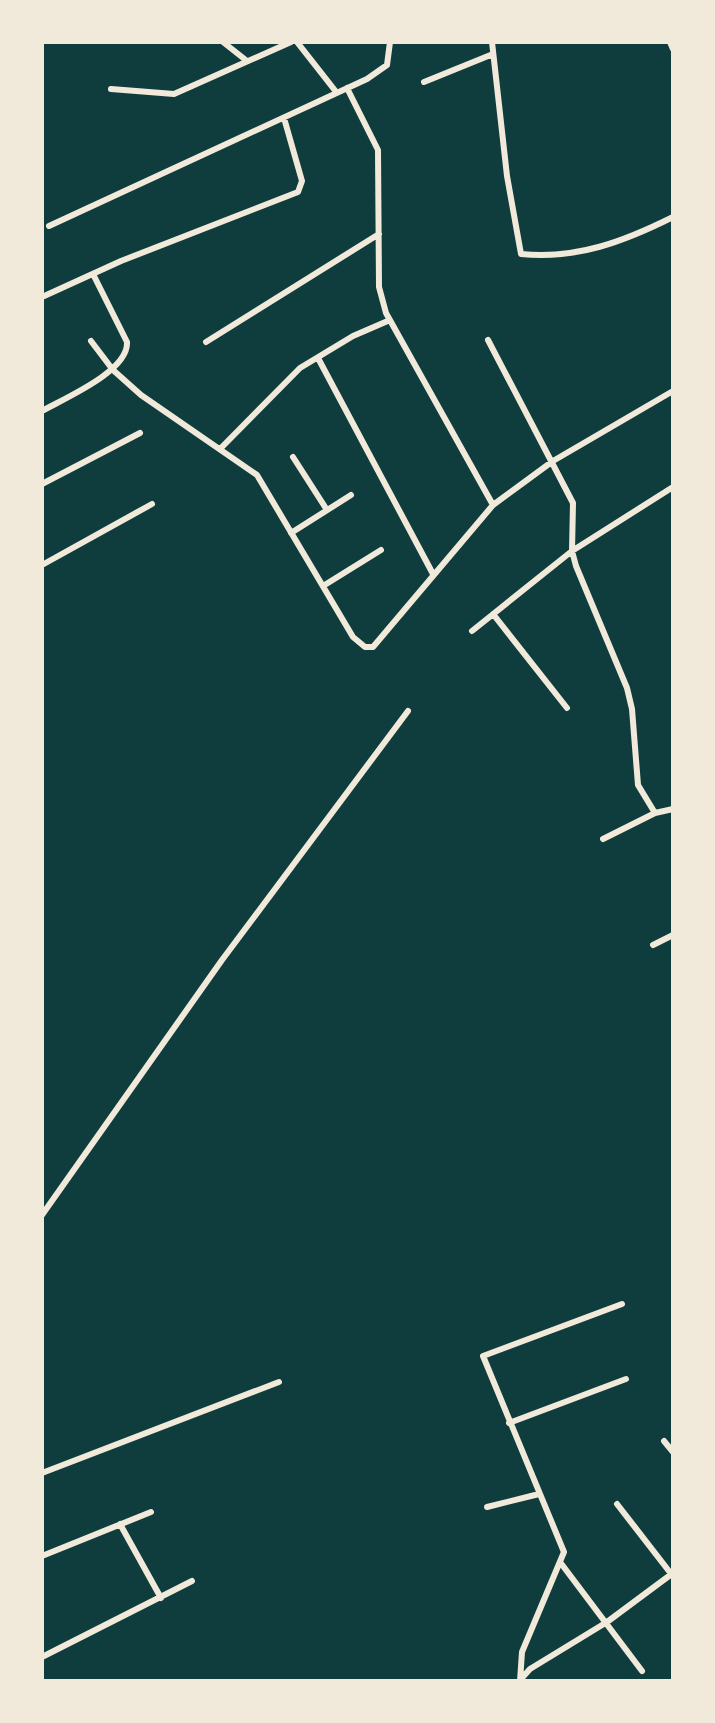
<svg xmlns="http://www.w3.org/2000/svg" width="715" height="1723" font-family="'Sofia Sans Condensed',sans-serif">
<rect width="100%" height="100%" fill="#0f3d3e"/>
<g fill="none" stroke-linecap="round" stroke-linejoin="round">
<!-- minor -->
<path stroke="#f1e9da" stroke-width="6" d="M223,42l24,19
M297,42l40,51
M492,42l15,134 14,78c55,6 104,-13 152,-37
M670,42l3,7
M424,82l69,-28
M347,88l31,62 1,137 7,26 107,192
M111,89l63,5 117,-52
M49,226l318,-147 20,-14 3,-23
M42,297l79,-36 177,-69 4,-11 -18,-63
M488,340l85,163 -1,48 4,15 51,122 5,21 6,76 17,28
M91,341l22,29 28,25 116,80 96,162 12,10h8l120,-142 60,-44 120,-70
M206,342l173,-108
M318,358l115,216
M42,411c23,-13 87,-40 85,-69l-34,-68
M221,448l79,-80 53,-32 37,-16
M293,457l34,53
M42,484l98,-51
M291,533l60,-38
M42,565l110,-61
M323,586l58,-36
M493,614l74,94
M472,631l100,-80 101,-64
M603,839l52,-26 18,-4
M653,945l20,-10
M42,1215l180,-255 186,-249
M509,1423l117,-44
M664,1441l9,11
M42,1473l237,-91
M617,1504l55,71
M487,1507l52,-13
M120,1524l41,74
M42,1556l109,-44
M560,1562l82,109
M42,1657l150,-76
M521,1679l9,-10 77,-47 66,-49
M520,1681l2,-29 42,-100 -81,-196 139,-52"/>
</g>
<!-- border -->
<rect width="715" height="1723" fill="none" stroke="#f1e9da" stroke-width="88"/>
</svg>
